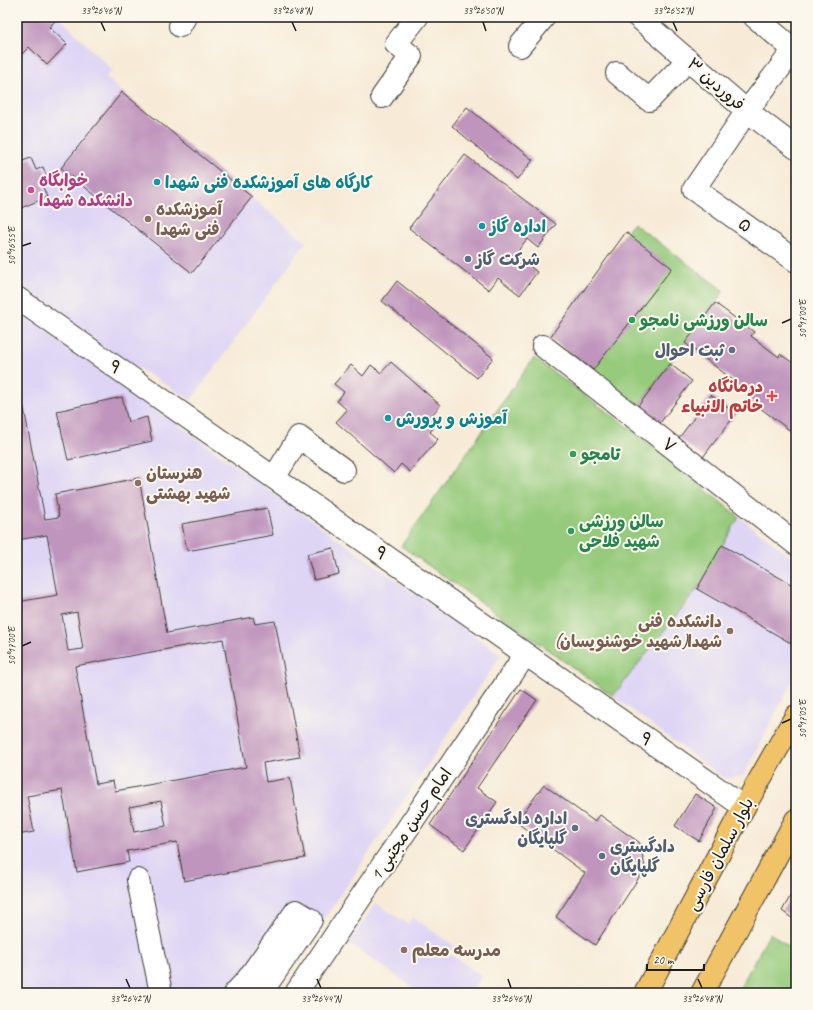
<svg xmlns="http://www.w3.org/2000/svg" width="813" height="1010" font-family="Caveat,'Playpen Sans Arabic',sans-serif">
<rect width="100%" height="100%" fill="#fbf7ec"/>
<filter id="ink" filterUnits="userSpaceOnUse"><feTurbulence type="fractalNoise" baseFrequency=".025" numOctaves="2"/><feDisplacementMap in="SourceGraphic" scale="8" xChannelSelector="R" yChannelSelector="G"/><feConvolveMatrix kernelMatrix="1 2 1 2 8 2 1 2 1" color-interpolation-filters="sRGB"/></filter>
<filter id="wash" filterUnits="userSpaceOnUse"><feTurbulence type="fractalNoise" baseFrequency=".012" numOctaves="4" result="noise"/><feDisplacementMap in="SourceGraphic" scale="16" xChannelSelector="R" yChannelSelector="G"/><feGaussianBlur stdDeviation="0.9" result="paint"/><feColorMatrix in="noise" values="0 0 0 0 0 0 0 0 0 0 0 0 0 0 0 0 0 1.4 0 .05"/><feComposite in="paint" operator="in"/></filter>
<g filter="url(#wash)">
<rect width="100%" height="100%" fill="#f7ebd7"/>
<!-- built -->
<path fill="#ded5f5" d="M17,17h42l53,53 -6,7 16,15 184,150 -115,158 -174,-106z
M17,310l484,345 -226,338h-258z
M739,517l57,43v114l-53,102 -18,3 -112,-83 84,-107z
M376,903l32,21 5,-7 41,29 -6,7 34,23 -11,17h-50l-72,-50z"/>
<!-- green -->
<path fill="#96ca7b" stroke="#59734c" d="M633,223l91,68 -86,115 -88,-69z
M534,358l102,75 103,84 -42,72 -84,107 -212,-150z
M770,933l26,19v41h-59z"/>
<g id="blocks">
<!-- building -->
<path fill="#c095bd" fill-rule="evenodd" d="M17,17h34l4,4 -6,6 18,17 -20,21 -18,-18 -12,12z
M122,92l130,105 -60,76 -131,-105z
M467,107l66,53 -16,20 -65,-54z
M465,155l91,69 -18,24 -11,-9 -12,15 22,18 -17,23 -22,-17 -9,12 -80,-62z
M31,158l5,12 7,-3 5,13 -7,2 6,15 -26,11 -4,7v-52z
M626,232l46,36 -79,102 -43,-33z
M397,281l96,77 -16,20 -95,-77z
M715,303l39,29 -3,4 28,21 1,-3 16,11v70l-49,-37 4,-4 -66,-51z
M391,362l49,43 -8,10 7,6 -9,11 8,7 -28,33 -9,-8 -7,9 -58,-51 11,-12 -10,-9 7,-9 -10,-8 17,-19 12,11 8,-11 10,8z
M670,364l22,17 -32,42 -22,-17z
M17,372l28,147 14,-2 -4,-23 84,-16 28,155 86,-16 2,7 20,-3 25,136 -37,6 3,19 24,-4 15,80 -121,23 -7,-39 -50,9 2,11 -52,10 -15,-82 -35,6 7,36 -17,3v-233l41,-7 -11,-60 -30,5zM77,612l6,37 -15,2 -6,-36zM223,639l23,128 -131,24 -2,-10 -17,3 -21,-118zM161,801l5,25 -32,6 -5,-25z
M711,395l25,19 -33,43 -24,-19z
M122,397l6,25 19,-5 5,24 -84,19 -11,-49z
M267,508l6,27 -86,16 -5,-27z
M722,545l74,42v59l-99,-57z
M333,548l6,26 -25,6 -7,-26z
M521,689l16,11 -60,88 20,14 -33,48 -34,-25z
M544,785l51,37 5,-7 40,28 5,25 -50,77 -39,-28 29,-44 -69,-51z
M695,794l22,14 -18,33 -24,-15z
M796,886v35l-14,-10z"/>
</g>
</g>
<g filter="url(#ink)">
<use href="#blocks" fill-opacity="0" stroke="#3d3b38" stroke-width="1"/>
<g fill="none" stroke-linecap="round" stroke-linejoin="round">
<!-- minor casing -->
<g stroke="#3d3b38" stroke-width="24">
<path id="minor" d="M638,17l109,94 49,37
M755,17l39,33
M180,26l5,-9
M520,46l24,-29
M796,47l-49,64 -53,78 102,72
M617,73l32,27 39,-40
M382,97l29,-41 -15,-12 21,-27
M17,298l727,509
M543,346l253,198
M274,478l25,-41 45,33
M138,880l23,113
M235,993l12,-13 49,-69 15,9 -50,73
M296,993l229,-338"/>
</g>
<!-- major casing -->
<g stroke="#3d3b38" stroke-width="24">
<path id="major" d="M645,993l99,-186 52,-91
M702,993l94,-173"/>
</g>
<!-- minor -->
<use href="#minor" stroke="#fff" stroke-width="22"/>
<!-- major -->
<use href="#major" stroke="#f1c369" stroke-width="22"/>
</g>
</g>
<!-- ticks -->
<path fill="none" stroke="#1c1c1c" stroke-width="1.5" d="M101,22l4,9M292,22l4,9M483,22l3,9M673,22l4,9M22,246l9,-3M782,323l9,-4M22,646l9,-4M782,723l9,-4M126,979l4,9M317,979l4,9M508,979l3,9M698,979l4,9"/>
<!-- markers -->
<g fill="#0f9aa8" stroke="#fbf7ec" stroke-width="1.5">
<circle cx="157" cy="182" r="4"/>
<circle cx="482" cy="226" r="4"/>
<circle cx="388" cy="418" r="4"/>
</g>
<circle fill="#d1479c" stroke="#fbf7ec" stroke-width="1.5" cx="31" cy="190" r="4"/>
<g fill="#8d6e63" stroke="#fbf7ec" stroke-width="1.5">
<circle cx="148" cy="219" r="4"/>
<circle cx="138" cy="483" r="4"/>
<circle cx="730" cy="631" r="4"/>
<circle cx="404" cy="950" r="4"/>
</g>
<g fill="#5c6f8a" stroke="#fbf7ec" stroke-width="1.5">
<circle cx="468" cy="259" r="4"/>
<circle cx="732" cy="350" r="4"/>
<circle cx="575" cy="828" r="4"/>
<circle cx="602" cy="856" r="4"/>
</g>
<g fill="#2e9e5b" stroke="#fbf7ec" stroke-width="1.5">
<circle cx="632" cy="320" r="4"/>
<circle cx="573" cy="454" r="4"/>
<circle cx="571" cy="531" r="4"/>
</g>
<path fill="#e0444e" stroke="#fbf7ec" stroke-width="1.5" d="M770 390h4v4h4v4h-4v4h-4v-4h-4v-4h4z"/>
<g text-anchor="middle" dominant-baseline="central" stroke-width="4" stroke-linejoin="round" paint-order="stroke">
<!-- street labels -->
<g font-size="17" fill="#1c1c1c" stroke="#fbf7ec">
<text transform="translate(716 84) rotate(41)">فروردین ۳</text>
<text transform="translate(745 225) rotate(35)">۵</text>
<text transform="translate(115 367) rotate(35)">۹</text>
<text transform="translate(669 445) rotate(38)">۷</text>
<text transform="translate(381 553) rotate(35)">۹</text>
<text transform="translate(646 739) rotate(35)">۹</text>
<text transform="translate(411 824) rotate(-56)">امام حسن مجتبی 1</text>
<text transform="translate(720 854) rotate(-62)">بلوار سلمان فارسی</text>
</g>
<!-- hotel labels -->
<g font-size="17" font-weight="bold" fill="#b23c85" stroke="#fbf7ec" text-anchor="start">
<text x="39" y="180">خوابگاه<tspan x="39" dy="20">دانشکده شهدا</tspan></text>
</g>
<!-- culture labels -->
<g font-size="17" font-weight="bold" fill="#0d838f" stroke="#fbf7ec" text-anchor="start">
<text x="165" y="182">کارگاه های آموزشکده فنی شهدا</text>
<text x="490" y="226">اداره گاز</text>
<text x="396" y="418">آموزش و پرورش</text>
</g>
<!-- education labels -->
<g font-size="17" font-weight="bold" fill="#785e54" stroke="#fbf7ec" text-anchor="start">
<text x="156" y="209">آموزشکده<tspan x="156" dy="20">فنی شهدا</tspan></text>
<text x="146" y="473">هنرستان<tspan x="146" dy="20">شهید بهشتی</tspan></text>
<text x="722" y="621" text-anchor="end">دانشکده فنی<tspan x="722" dy="20">شهدا(شهید خوشنویسان)</tspan></text>
<text x="412" y="950">مدرسه معلم</text>
</g>
<!-- service labels -->
<g font-size="17" font-weight="bold" fill="#4e5e75" stroke="#fbf7ec" text-anchor="start">
<text x="476" y="259">شرکت گاز</text>
<text x="724" y="350" text-anchor="end">ثبت احوال</text>
<text x="567" y="818" text-anchor="end">اداره دادگستری<tspan x="567" dy="20">گلپایگان</tspan></text>
<text x="610" y="846">دادگستری<tspan x="610" dy="20">گلپایگان</tspan></text>
</g>
<!-- leisure labels -->
<g font-size="17" font-weight="bold" fill="#27864d" stroke="#fbf7ec" text-anchor="start">
<text x="640" y="320">سالن ورزشی نامجو</text>
<text x="581" y="454">تامجو</text>
<text x="579" y="521">سالن ورزشی<tspan x="579" dy="20">شهید فلاحی</tspan></text>
</g>
<!-- health labels -->
<g font-size="17" font-weight="bold" fill="#be3a42" stroke="#fbf7ec" text-anchor="end">
<text x="763" y="386">درمانگاه<tspan x="763" dy="20">خاتم الانبیاء</tspan></text>
</g>
</g>
<!-- margin -->
<rect width="813" height="1010" fill="none" stroke="#fbf7ec" stroke-width="44"/>
<!-- scale -->
<path d="M647 964v6h57v-6" fill="none" stroke="#1c1c1c" stroke-width="2"/>
<text x="653" y="964" font-size="12" fill="#1c1c1c" stroke="#fbf7ec" stroke-width="3" paint-order="stroke">20 m</text>
<rect x="22" y="22" width="769" height="966" fill="none" stroke="#1c1c1c" stroke-width="1.5"/>
<g font-size="10" text-anchor="middle" fill="#1c1c1c">
<text x="101" y="14">33°26'46"N</text>
<text x="292" y="14">33°26'48"N</text>
<text x="483" y="14">33°26'50"N</text>
<text x="673" y="14">33°26'52"N</text>
<text transform="translate(11 246) rotate(-90)" y="4">50°16'55"E</text>
<text transform="translate(802 319) rotate(-90)" y="4">50°17'00"E</text>
<text transform="translate(11 646) rotate(-90)" y="4">50°17'00"E</text>
<text transform="translate(802 719) rotate(-90)" y="4">50°17'05"E</text>
<text x="130" y="1002">33°26'42"N</text>
<text x="321" y="1002">33°26'44"N</text>
<text x="511" y="1002">33°26'46"N</text>
<text x="702" y="1002">33°26'48"N</text>
</g>
</svg>
